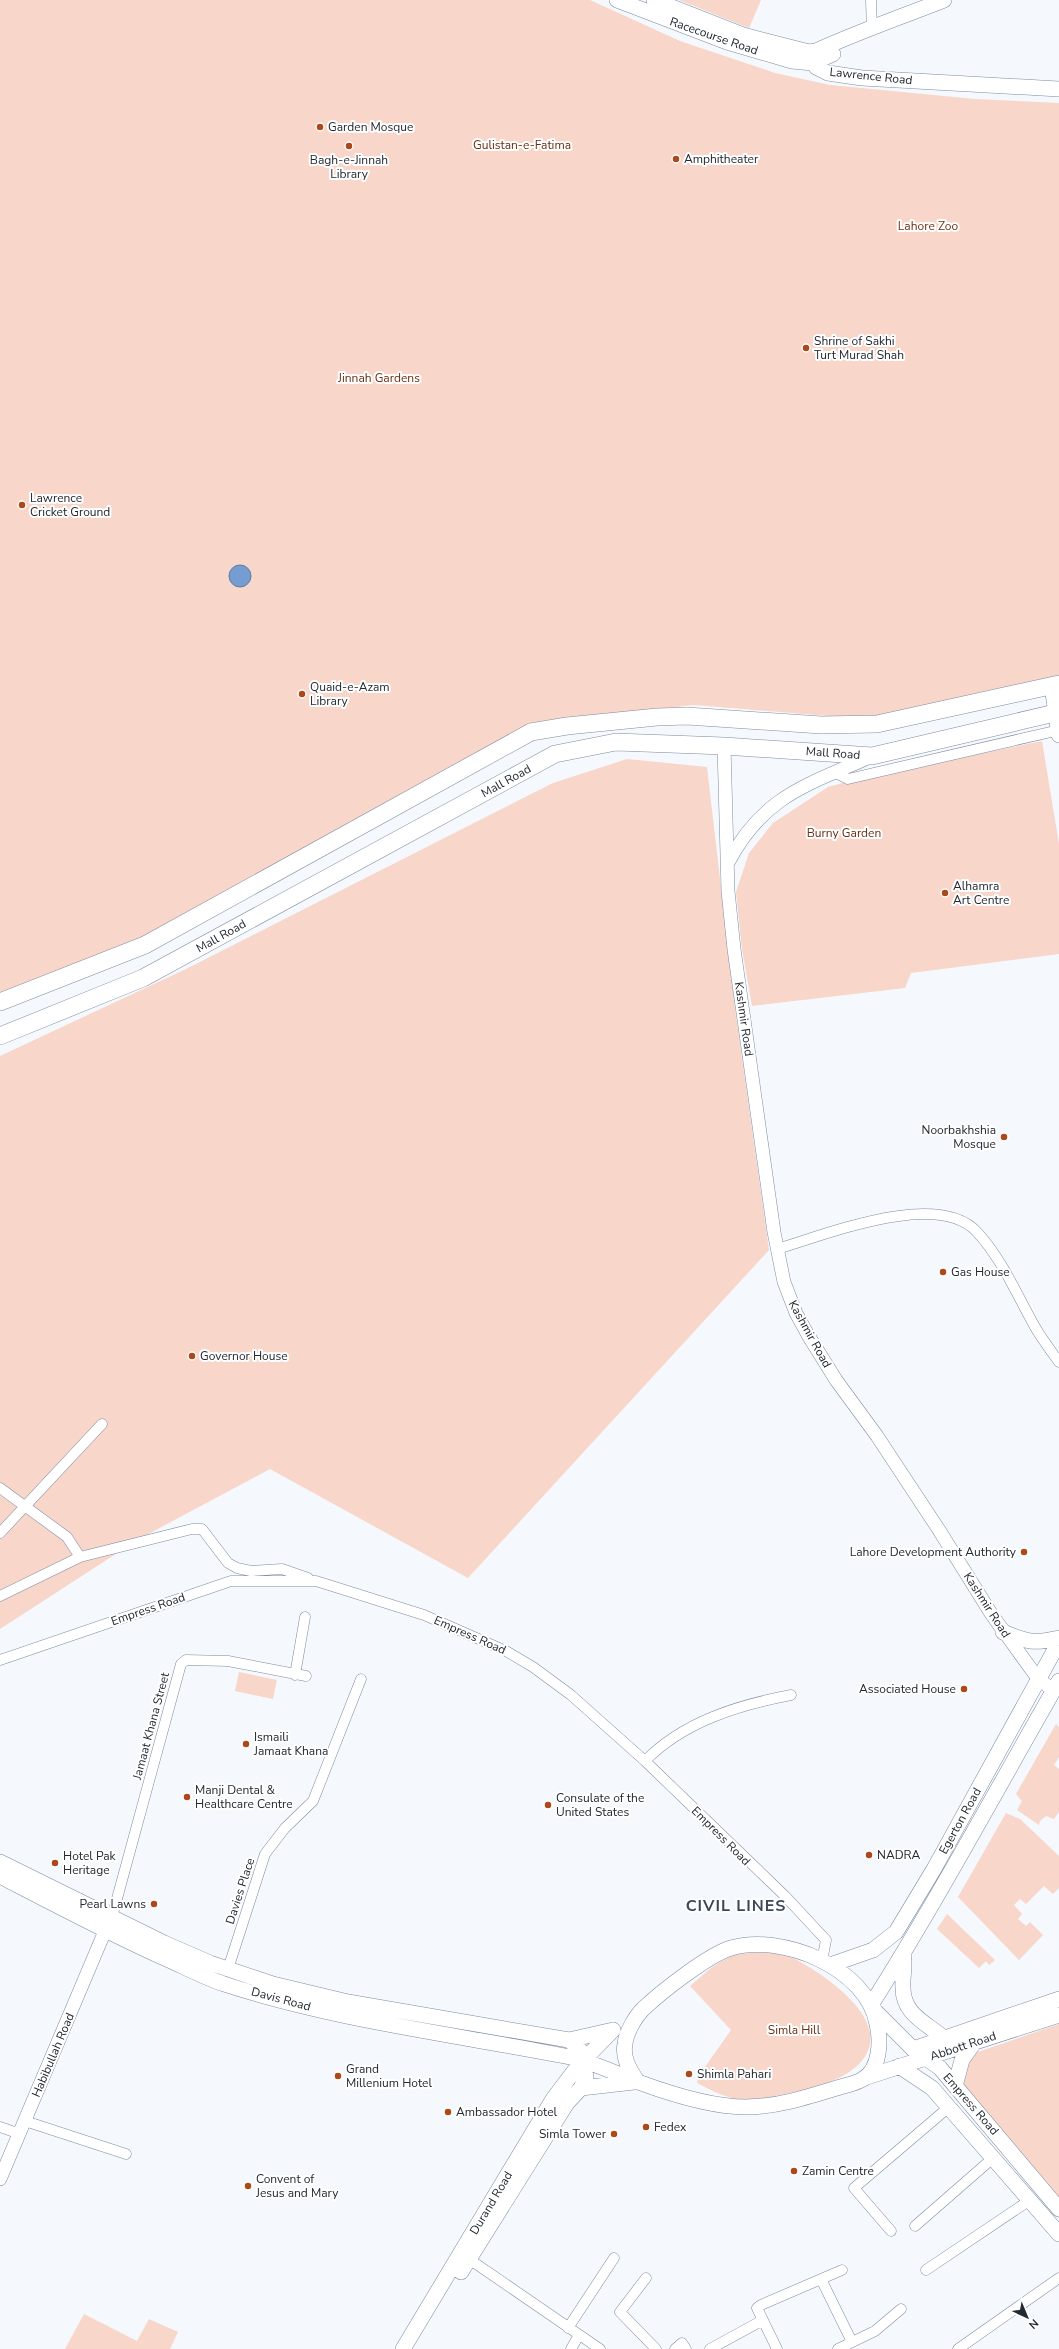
<svg xmlns="http://www.w3.org/2000/svg" width="1059" height="2349" font-family="'Nunito Sans',sans-serif">
<rect width="100%" height="100%" fill="#f5f8fd"/>
<!-- green -->
<path fill="#f8d6c9" d="M0,0h590l90,41 95,32 55,12 145,14 84,4v576l-183,41 -182,-15 -163,18 -390,219 -141,57z
M679,0h82l-12,28z
M1042,741l17,103v110l-148,19 -6,15 -153,18 -10,-57 -6,-57 13,-39 24,-30 55,-36 33,-9z
M627,759l80,8 28,241 34,242 -301,328 -198,-109 -131,70 -139,90v-573l186,-87 367,-186z
M239,1672l38,8 -4,19 -38,-8z
M1056,1724l3,3v30l-5,8 5,4v43l-5,7 -8,-3 -6,5 -1,4 -22,-15 5,-9 -6,-7z
M1006,1813l14,6 39,37v32l-6,6 -9,-8 -18,18 -6,-5 -6,6 8,9 -4,5 8,7 4,-4 13,13 -24,25 -61,-63z
M947,1914l48,46 -6,5 -3,-4 -7,7 -42,-39z
M770,1952c7,2 16,3 23,6 26,13 83,51 77,85 -6,37 -65,47 -95,53 -8,1 -18,5 -27,5 -17,-1 -36,-10 -51,-18l1,-6 33,-47 -41,-44 21,-18 23,-14z
M1059,2024v174l-98,-117 -3,-11 17,-17z
M84,2314l53,27 12,-22 29,13 -8,17h-105z"/>
<!-- water -->
<path fill="#769dd1" stroke="#5d7aa1" d="M229 576a11 11 0 1 1 22 0a11 11 0 1 1-22 0Z"/>
<g fill="none" stroke-linecap="round" stroke-linejoin="round">
<!-- minor casing -->
<g stroke="#7c8ca1" stroke-width="11">
<path id="minor" d="M871,0l1,30
M836,773l12,6 211,-49
M777,1249c48,-14 160,-60 200,-17 25,27 40,63 58,95 7,12 16,24 24,35
M0,1488l67,49 13,20
M0,1533l102,-109
M0,1596l80,-39 112,-28h10l26,34 9,5 14,3 31,-2 26,9
M0,1660l231,-79h85l108,34 82,36 27,16 38,28 74,66 140,135 41,44 -4,21
M295,1675l10,-58
M645,1761c38,-39 93,-56 146,-66
M112,1917l69,-253 5,-4 42,1 78,15
M228,1969l37,-115 20,-26 28,-27 48,-122
M25,2121l101,33
M0,2127l20,7
M915,2226l78,-68
M891,2231l-37,-43 95,-81
M469,2259l131,90
M926,2270l104,-70
M646,2278l-26,34 36,37
M821,2279l31,63
M568,2328l46,-70
M571,2349l8,-14
M675,2349l7,-6 4,6
M710,2349l53,-29
M777,2349l-20,-41 4,-3 81,-35
M838,2349l37,-18 26,-22
M958,2349l101,-71"/>
</g>
<!-- tertiary casing -->
<g stroke="#7c8ca1" stroke-width="14">
<path id="tertiary" d="M724,746l4,145 6,58 40,283 10,50 12,31 12,22 28,45 41,56 62,94 53,85 47,65 15,10
M729,861c35,-66 79,-76 143,-105
M0,2179l105,-248"/>
</g>
<!-- secondary casing -->
<g stroke="#7c8ca1" stroke-width="16">
<path id="secondary" d="M617,0l110,42 65,19 21,2 20,-9
M654,0l89,35 66,17 7,-1c42,-19 85,-34 128,-51
M810,55l6,12 12,6 34,5 197,11
M1052,686l7,49
M1003,1632c24,10 31,12 56,6
M0,1862l164,81 46,20 63,21 75,18 221,38 44,-10
M0,1876c54,28 107,56 162,81 21,9 41,20 62,27 110,36 228,50 341,72 27,5 51,18 76,27 30,11 73,24 105,24 30,0 62,-10 91,-19 9,-3 18,-4 26,-9 17,-10 18,-37 14,-55 -10,-56 -95,-91 -146,-76 -23,7 -70,44 -88,61 -8,8 -17,24 -18,35 -3,14 5,26 12,37
M903,1953c3,13 -1,22 0,35 0,27 24,35 42,51
M830,1965l43,-15 23,-18 38,-63 125,-227
M871,2005c67,-106 126,-216 188,-324
M874,2010l39,39 27,19 119,141
M913,2049l146,-50
M899,2066l33,22 127,146
M867,2077l192,-62
M955,2086l7,-26 12,-17
M581,2088l53,-6
M461,2272l106,-169 14,-15 5,-11 -6,-27 -11,-10
M403,2349l150,-250 25,-33 35,-36"/>
</g>
<!-- primary casing -->
<g stroke="#7c8ca1" stroke-width="18">
<path id="primary" d="M0,1002l145,-57 386,-213 36,-6 90,-9 30,-1 134,9 56,-1 182,-40
M0,1036l143,-58 412,-224 61,-12 108,4 148,10 187,-44"/>
</g>
<!-- minor -->
<use href="#minor" stroke="#fff" stroke-width="10"/>
<!-- tertiary -->
<use href="#tertiary" stroke="#fff" stroke-width="13"/>
<!-- secondary -->
<use href="#secondary" stroke="#fff" stroke-width="15"/>
<!-- primary -->
<use href="#primary" stroke="#fff" stroke-width="17"/>
</g>
<!-- markers -->
<g fill="#ad4919" stroke="#fff" stroke-width="1.5">
<circle cx="320" cy="127" r="4"/>
<circle cx="349" cy="146" r="4"/>
<circle cx="676" cy="159" r="4"/>
<circle cx="806" cy="348" r="4"/>
<circle cx="22" cy="505" r="4"/>
<circle cx="302" cy="694" r="4"/>
<circle cx="945" cy="893" r="4"/>
<circle cx="1004" cy="1137" r="4"/>
<circle cx="943" cy="1272" r="4"/>
<circle cx="192" cy="1356" r="4"/>
<circle cx="1024" cy="1552" r="4"/>
<circle cx="964" cy="1689" r="4"/>
<circle cx="246" cy="1744" r="4"/>
<circle cx="187" cy="1797" r="4"/>
<circle cx="548" cy="1805" r="4"/>
<circle cx="869" cy="1855" r="4"/>
<circle cx="55" cy="1863" r="4"/>
<circle cx="154" cy="1904" r="4"/>
<circle cx="689" cy="2074" r="4"/>
<circle cx="338" cy="2076" r="4"/>
<circle cx="448" cy="2112" r="4"/>
<circle cx="646" cy="2127" r="4"/>
<circle cx="614" cy="2134" r="4"/>
<circle cx="794" cy="2171" r="4"/>
<circle cx="248" cy="2186" r="4"/>
</g>
<g text-anchor="middle" dominant-baseline="central" stroke-width="4" stroke-linejoin="round" paint-order="stroke">
<!-- street labels -->
<g font-size="12" fill="#222931" stroke="#fff">
<text transform="translate(714 36) rotate(19)">Racecourse Road</text>
<text transform="translate(871 76) rotate(6)">Lawrence Road</text>
<text transform="translate(833 753) rotate(4)">Mall Road</text>
<text transform="translate(506 781) rotate(-29)">Mall Road</text>
<text transform="translate(221 936) rotate(-29)">Mall Road</text>
<text transform="translate(744 1019) rotate(82)">Kashmir Road</text>
<text transform="translate(810 1334) rotate(61)">Kashmir Road</text>
<text transform="translate(987 1605) rotate(57)">Kashmir Road</text>
<text transform="translate(148 1609) rotate(-19)">Empress Road</text>
<text transform="translate(470 1635) rotate(24)">Empress Road</text>
<text transform="translate(151 1726) rotate(-75)">Jamaat Khana Street</text>
<text transform="translate(960 1821) rotate(-61)">Egerton Road</text>
<text transform="translate(721 1836) rotate(45)">Empress Road</text>
<text transform="translate(240 1891) rotate(-72)">Davies Place</text>
<text transform="translate(281 1999) rotate(15)">Davis Road</text>
<text transform="translate(963 2046) rotate(-18)">Abbott Road</text>
<text transform="translate(53 2055) rotate(-67)">Habibullah Road</text>
<text transform="translate(971 2104) rotate(49)">Empress Road</text>
<text transform="translate(491 2203) rotate(-59)">Durand Road</text>
</g>
<!-- poi labels -->
<g font-size="12" fill="#222931" stroke="#fff" text-anchor="start">
<text x="328" y="127">Garden Mosque</text>
<text x="684" y="159">Amphitheater</text>
<text x="349" y="160" text-anchor="middle">Bagh-e-Jinnah<tspan x="349" dy="14">Library</tspan></text>
<text x="814" y="341">Shrine of Sakhi<tspan x="814" dy="14">Turt Murad Shah</tspan></text>
<text x="30" y="498">Lawrence<tspan x="30" dy="14">Cricket Ground</tspan></text>
<text x="310" y="687">Quaid-e-Azam<tspan x="310" dy="14">Library</tspan></text>
<text x="953" y="886">Alhamra<tspan x="953" dy="14">Art Centre</tspan></text>
<text x="996" y="1130" text-anchor="end">Noorbakhshia<tspan x="996" dy="14">Mosque</tspan></text>
<text x="951" y="1272">Gas House</text>
<text x="200" y="1356">Governor House</text>
<text x="1016" y="1552" text-anchor="end">Lahore Development Authority</text>
<text x="956" y="1689" text-anchor="end">Associated House</text>
<text x="254" y="1737">Ismaili<tspan x="254" dy="14">Jamaat Khana</tspan></text>
<text x="195" y="1790">Manji Dental &amp;<tspan x="195" dy="14">Healthcare Centre</tspan></text>
<text x="556" y="1798">Consulate of the<tspan x="556" dy="14">United States</tspan></text>
<text x="877" y="1855">NADRA</text>
<text x="63" y="1856">Hotel Pak<tspan x="63" dy="14">Heritage</tspan></text>
<text x="146" y="1904" text-anchor="end">Pearl Lawns</text>
<text x="346" y="2069">Grand<tspan x="346" dy="14">Millenium Hotel</tspan></text>
<text x="697" y="2074">Shimla Pahari</text>
<text x="456" y="2112">Ambassador Hotel</text>
<text x="654" y="2127">Fedex</text>
<text x="606" y="2134" text-anchor="end">Simla Tower</text>
<text x="802" y="2171">Zamin Centre</text>
<text x="256" y="2179">Convent of<tspan x="256" dy="14">Jesus and Mary</tspan></text>
</g>
<!-- park labels -->
<g font-size="12" fill="#6b2e13" stroke="#fff">
<text x="522" y="145">Gulistan-e-Fatima</text>
<text x="928" y="226">Lahore Zoo</text>
<text x="379" y="378">Jinnah Gardens</text>
<text x="844" y="833">Burny Garden</text>
<text x="794" y="2030">Simla Hill</text>
</g>
<!-- district labels -->
<g font-size="16" font-weight="bold" letter-spacing="1" fill="#3a485a" stroke="#fff">
<text x="736" y="1906">CIVIL LINES</text>
</g>
</g>
<!-- north arrow -->
<g transform="translate(1027 2317) rotate(136)" stroke="#ffffff" stroke-width="3" paint-order="stroke">
<path d="M0-3L7 15L0 10L-7 15Z" fill="#222931"/>
<text y="-6" font-size="11" font-weight="bold" text-anchor="middle" fill="#222931">N</text>
</g>
</svg>
